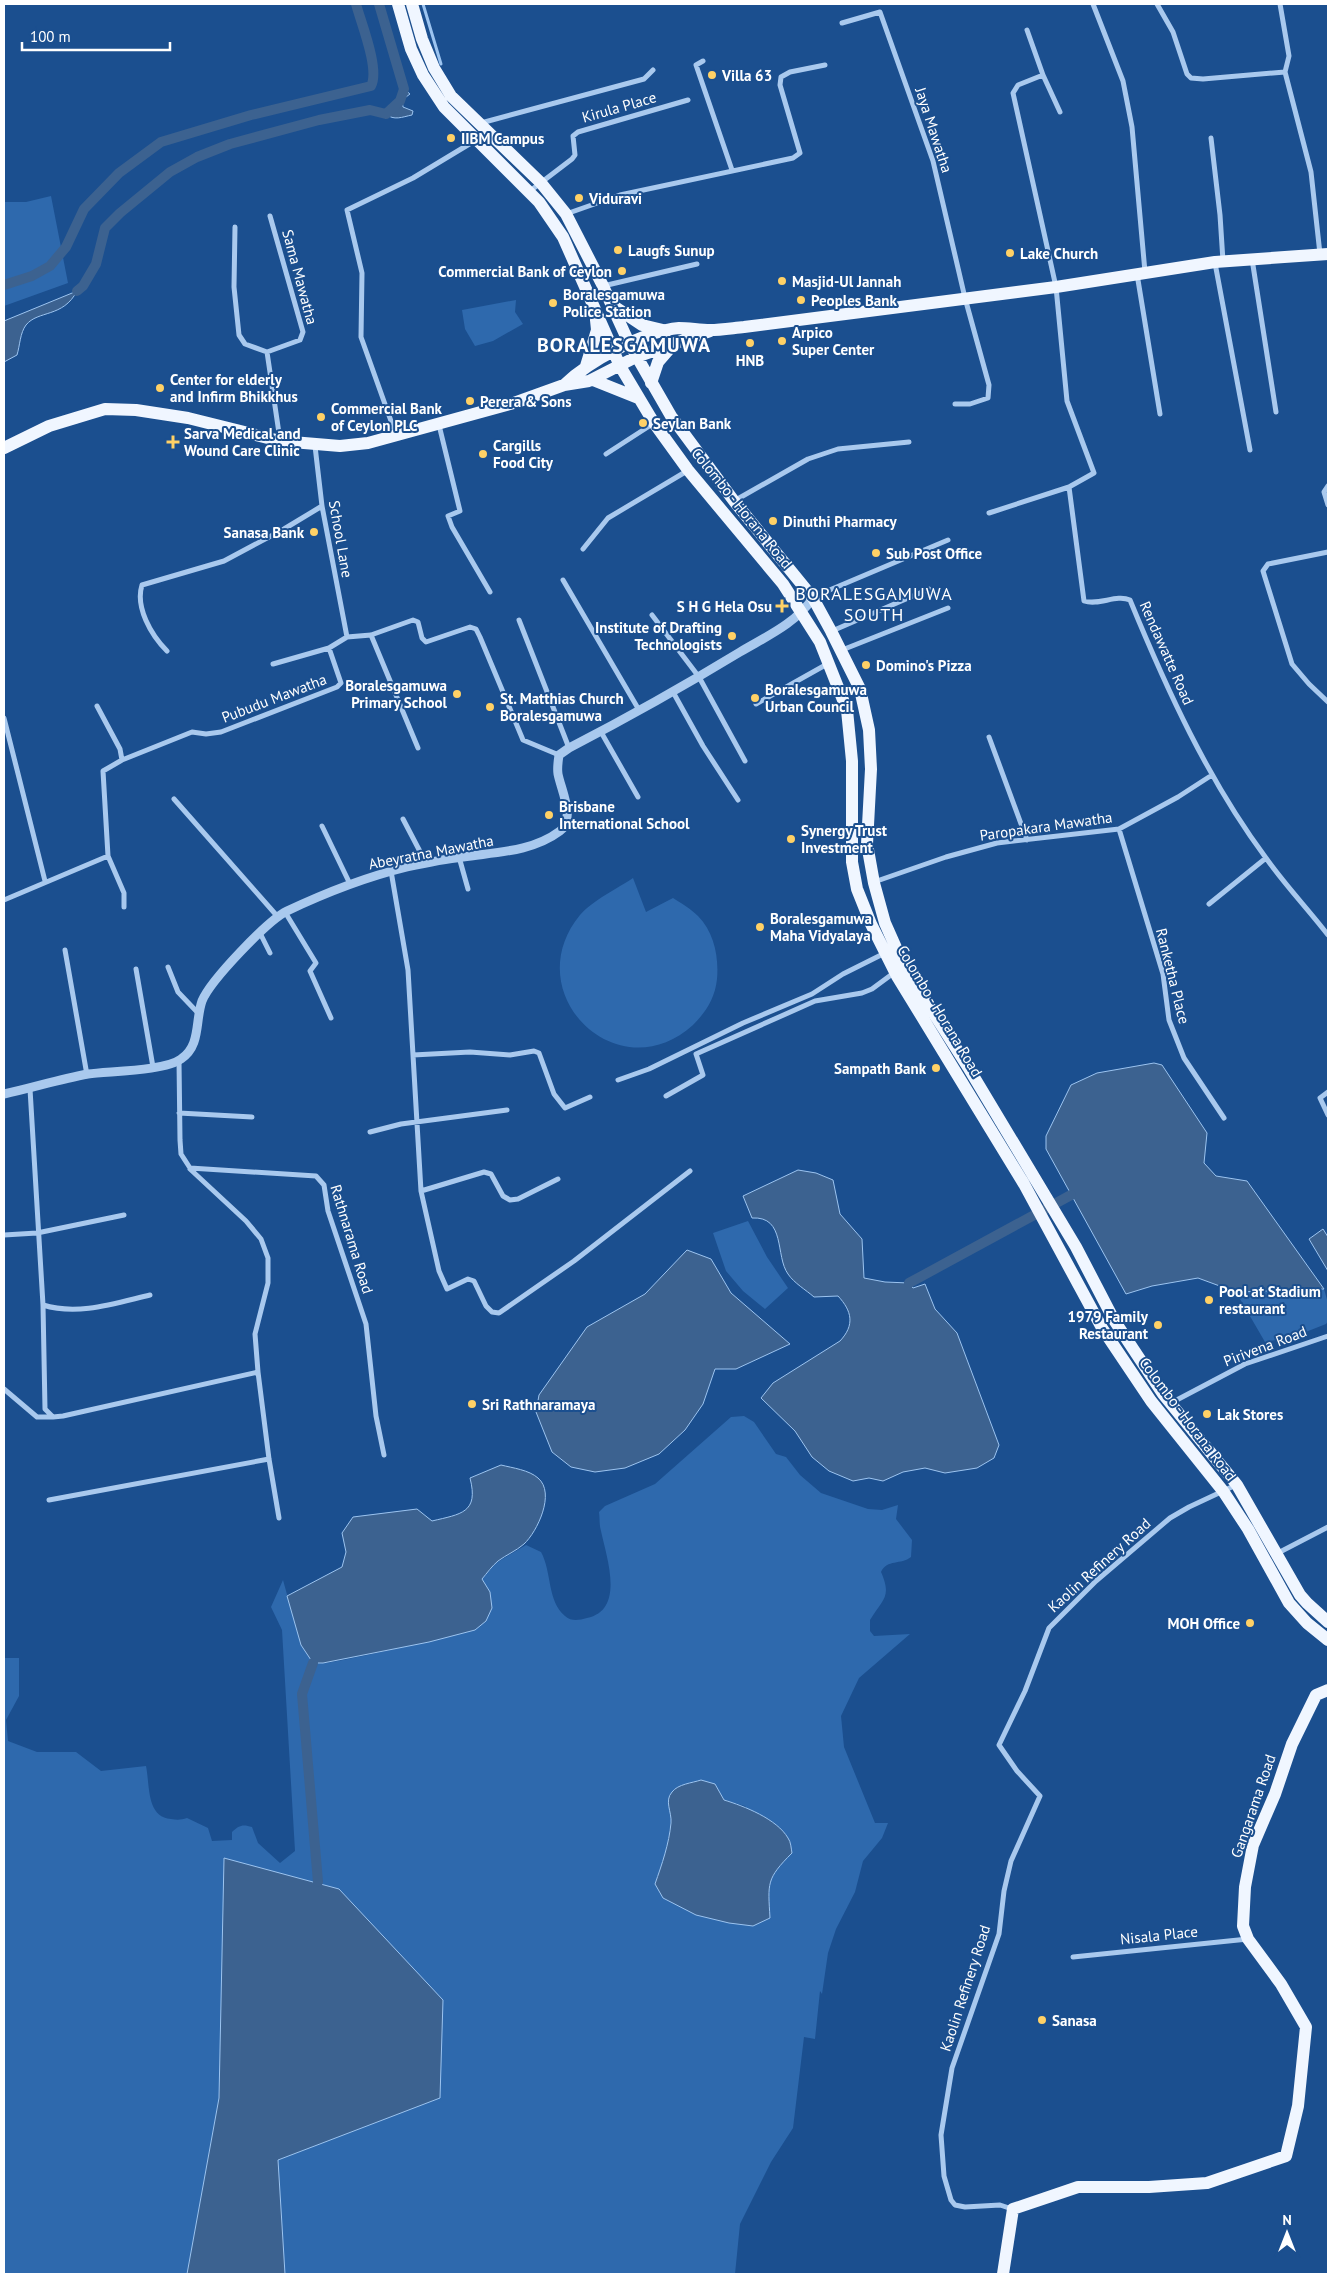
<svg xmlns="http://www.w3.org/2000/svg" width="1332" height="2278" font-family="'PT Sans',sans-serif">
<rect width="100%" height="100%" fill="#1b4f8f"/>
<!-- green -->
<path fill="#2e69ad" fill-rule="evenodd" d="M51,196l17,87 -64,23v-104h22z
M516,300l-1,12 8,12 -30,17 -18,5 -10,-17 -3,-19z
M633,878l13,34 27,-14c8,5 18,11 25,18 16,16 21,41 19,63 -2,19 -11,33 -24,46 -75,68 -177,-32 -113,-110 12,-14 38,-27 53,-37z
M748,1221l19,36 21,31 -23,21 -22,-18 -17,-20 -13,-38z
M1324,1289l4,14v18l-2,3 -33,13 -28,5 -29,-50z
M744,1416l10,6 22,32 10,3 14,18 21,18 47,16 14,1 16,-5 -2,14 16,21 -1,17c-10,8 -24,2 -30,15 11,25 2,27 -11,48v11l4,5 36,-2 -51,44 -18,38 3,31 31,76h13l-6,15 -19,23 -8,31 -19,37 -8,24 -6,41 -2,-3 -5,48 -11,-2 -11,91 -22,34 -31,62 -5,50h-450l-7,-114 161,-62 -215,-240 -5,240 -32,176h-183v-616h15v38l-13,24 2,21 29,11h39l25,19 45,-5c4,19 0,51 25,53 6,1 10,1 16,-1l21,10 4,13 20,-1v-8c7,-7 11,-8 20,-5l6,16 22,20 15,-12 -13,-221 -11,-23 12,-27 18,65 12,18c17,1 33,-4 50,-7 37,-8 74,-17 112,-26l15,-38 -8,-13 14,-16 30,-18 15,7c11,20 6,49 24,64 7,6 14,4 22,2 39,-8 19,-62 14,-87 -2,-6 -1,-13 -2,-19l6,-6 50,-22 76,-67zM715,1784l9,16 21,6 32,62c-11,15 -8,32 -7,50l-115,-34 11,-30 5,-33z"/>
<!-- water -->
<path fill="#3c6290" stroke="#9cc4f0" d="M404,89l6,5 -8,6 1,7 10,4 -1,4c-10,2 -18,6 -26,-1z
M77,291c-14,27 -39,19 -51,34 -6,8 -6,20 -9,30l-13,7v-41z
M1154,1063l8,2 45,68 -3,30 12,13 31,5 77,108 -88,3 -38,-14 -46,8 -26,8 -80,-145v-13l25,-51 26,-12z
M798,1170l18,3 17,7 7,34 22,25 2,39 21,4 24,1 4,5 12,-4 10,25 22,24 42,112 -5,13 -17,10 -32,5 -20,-5 -22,4 -20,9 -14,-3 -16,3 -24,-10 -17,-14 -17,-26 -34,-33 12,-15 67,-42c15,-16 12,-30 -2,-45l-24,1c-8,-7 -20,-14 -26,-23 -13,-18 -2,-58 -36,-56l-9,-22z
M1323,1229l5,8v34l-19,-32z
M687,1250l24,9 20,34 59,51 -54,25h-21l-12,35 -18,26 -26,24 -34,14 -30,4 -24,-5 -19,-15 -16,-40 3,-17 48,-68 58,-33z
M501,1465c12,3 28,5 37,13 18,15 -1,54 -14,66 -8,7 -18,11 -26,17 -6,5 -11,12 -16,18l8,13 2,16 -6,13 -11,9 -46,12 -106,21h-10l-12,-18 -14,-49 55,-29 4,-15 -4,-19 11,-16 64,-8 15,12c29,-7 47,-8 38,-43z
M701,1780l14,4 9,16c20,6 53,19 64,38 3,4 3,10 4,15 -26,26 -24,30 -22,65l-17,8 -24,-3 -33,-8 -33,-17 -8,-14c7,-20 14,-40 16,-61 1,-11 -7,-22 1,-31 6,-8 20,-9 29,-12z
M224,1858l115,31 104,111 -3,98 -162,62 7,114h-98l32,-176z"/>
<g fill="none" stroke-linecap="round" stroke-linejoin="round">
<!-- stream -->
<path stroke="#9cc4f0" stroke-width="3" d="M423,4l18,60"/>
<!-- canal -->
<path stroke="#3c6290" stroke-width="10" d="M4,285l28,-9 18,-10 16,-19 18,-38 35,-36 42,-31 90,-27 120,-29c9,-17 -10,-63 -15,-82
M77,291l6,-5 13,-22 9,-36 15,-15 50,-41 27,-15 33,-13 89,-24 51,-10 16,4 14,-13 4,-12 -25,-85
M909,1283l162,-88
M313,1663l-11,31 16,188"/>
<!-- minor -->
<path stroke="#a9c9ee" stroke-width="5" d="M1093,4l30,77 9,46 13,145
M1157,4l16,28 14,42 4,4 12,1 82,-7
M1280,4l9,52 -4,16 26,100 9,82
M842,23l38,-11 53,149 32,137 24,87 -1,13 -18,6h-15
M1027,30l16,45 17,37
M703,61l-7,4 36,105
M1043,75l-25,10 -5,8 43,194 11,114 27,72 -25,14 15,114c15,5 32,-7 46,-1 37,90 78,180 136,258 19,27 42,51 62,77
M481,123l163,-44 9,-9
M1211,138l9,77 3,46
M530,191l42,-32 3,-4 -2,-19 5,-4 110,-32
M566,214l54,-19 173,-37 7,-5 -20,-68 1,-8 9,-5 35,-7
M235,227l-1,60 5,48 6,9 22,8 33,-12 3,-8 -33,-116
M1252,259l24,153
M1215,263l35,187
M1137,274l23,140
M603,286l94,-22
M267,352l13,88
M439,425l21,86 -12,5 4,11 38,65
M396,435l-35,-98 1,-64 -15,-63 66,-32 63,-38
M315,446l7,60 25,131
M606,454l48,-31
M1328,486l-4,6 4,13
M734,501l74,-42 30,-10 71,-7
M989,513l80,-26
M583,549l25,-31 79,-47
M1328,552l-60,12 -5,7 29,93 17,20 19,18
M563,580l76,130
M813,597l135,-57
M652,615l47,62 46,84
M519,620l50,128
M832,631l97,-42
M371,635l47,113
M842,650l106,-42
M167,651c-16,-16 -32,-44 -25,-66l82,-24 60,-32 38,-23
M273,664l56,-16 18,-11 24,-2 42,-15 5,2 4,16 4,4 44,-15 6,2 4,8 43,103 36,15
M673,692l30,54 35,54
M756,704l73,-41
M97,706l23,43 2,11 -19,11 5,85 16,37v14
M4,718l41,163
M601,732l37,65
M989,737l38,103
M122,760l70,-28 14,2 15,-2 116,-45 4,-4 -12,-35
M174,799l104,118
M403,819l23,44
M322,826l28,58
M1119,829l44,145 6,46 15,38 40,60
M459,857l9,32
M391,871l17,99 13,221 18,80 8,18 21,-10 6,2 12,25 6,6 7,1 75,-52 116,-90
M874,882l72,-25 51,-14 122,-14 59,-32 34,-22
M4,900l104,-44
M1209,904l57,-46
M285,912l31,51 -6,8 21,47
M260,933l10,20
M65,950l22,125
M168,967l10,25 21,22
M136,969l17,98
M413,1055l57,-3 40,3 24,-4 5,2 15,41 11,14 25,-11
M179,1061l1,79 1,14 9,14 126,8 8,9 4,26 38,113 10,92 8,39
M618,1080l31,-11 94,-46 69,-29 31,-20 42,-21
M30,1089l13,216 2,104 8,8 10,-1 195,-44 11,87 10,59
M1328,1092l-8,6 8,17
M666,1096l37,-21 -7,-21 119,-53 47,-8 10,-4 23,-17
M179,1113l73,4
M370,1132l31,-8 106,-14
M190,1169l56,52 15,18 7,19v25l-13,51 3,38
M421,1191l63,-19 7,2 12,22 7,4 8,-1 40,-20
M4,1235l33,-2 87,-18
M43,1305c35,11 73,-2 107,-10
M4,1389l33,28h16
M1171,1403l74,-39 83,-28
M49,1500l220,-41
M1276,1554l52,-27
M1073,1957l175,-18
M1012,2209l-12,-4 -35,2 -10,-2 -4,-5 -7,-24 -3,-41 11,-67 47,-134 5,-43 7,-30 29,-65 -23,-25 -18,-26 26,-54 24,-63 47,-47 74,-63 19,-11 47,-22"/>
<!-- tertiary -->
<path stroke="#a9c9ee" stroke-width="9" d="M4,1094c28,-6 56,-15 84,-20 22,-3 77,-3 93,-15 20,-13 14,-38 21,-58 8,-20 65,-80 85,-90 38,-18 79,-34 120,-44 18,-4 37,-8 56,-10 33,-5 69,-5 97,-26 16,-12 1,-41 -2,-57 -1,-6 0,-12 1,-19l10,-7c58,-30 115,-62 171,-96 27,-16 55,-28 73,-54"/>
<!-- primary -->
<path stroke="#f0f6ff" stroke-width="12" d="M398,4l13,45 12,26 21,32 95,95 24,35 57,129 34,57 34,47 95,114 37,58 27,68 5,51v101l5,27 14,35 26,52 127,208 78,144 49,73 72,90 25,38 41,74 18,20 21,17
M412,4l10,35 12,29 17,28 90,87 25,31 37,72 26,57 42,73 63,85 79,97 18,33 29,58 9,41 2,39 -4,75 7,39 11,40 20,45 63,99 108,180 38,73 49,74 74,91 63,110 7,8 21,19
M612,305l30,20 25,6
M586,366l11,-36 -1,-10
M593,380l45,18
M651,383l7,-21 13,-15
M564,385c25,-24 80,-54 115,-57 10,0 21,2 31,2 11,0 23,-2 34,-3l312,-40 159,-25 113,-8
M4,448l45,-22 56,-17 31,1 52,8 92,23 60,5 28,-3 146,-40 50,-18 25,-4 47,-24 74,-26
M1003,2274l10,-65 65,-22h71l58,-4 79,-27 12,-50 8,-79 -25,-43 -33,-45 -5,-13 2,-39 8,-42 22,-51 17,-50 24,-49 12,-5"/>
</g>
<!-- markers -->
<g fill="#ffd166" stroke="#1b4f8f" stroke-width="2">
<circle cx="712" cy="75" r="5"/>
<circle cx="451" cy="138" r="5"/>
<circle cx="579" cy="198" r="5"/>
<circle cx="618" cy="250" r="5"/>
<circle cx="1010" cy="253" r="5"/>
<circle cx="622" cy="271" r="5"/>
<circle cx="782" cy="281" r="5"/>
<circle cx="801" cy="300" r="5"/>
<circle cx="553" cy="303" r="5"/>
<circle cx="782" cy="341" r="5"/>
<circle cx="750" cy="343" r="5"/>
<circle cx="160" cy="388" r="5"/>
<circle cx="470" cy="401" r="5"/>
<circle cx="321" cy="417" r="5"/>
<circle cx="643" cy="423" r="5"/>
<path d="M170.5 434.5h5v5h5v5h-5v5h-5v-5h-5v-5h5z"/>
<circle cx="483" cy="454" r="5"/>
<circle cx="773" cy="521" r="5"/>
<circle cx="314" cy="532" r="5"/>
<circle cx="876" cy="553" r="5"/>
<path d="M779.5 598.5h5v5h5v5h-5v5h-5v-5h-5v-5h5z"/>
<circle cx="732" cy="636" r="5"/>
<circle cx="866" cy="665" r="5"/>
<circle cx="457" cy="694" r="5"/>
<circle cx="755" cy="698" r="5"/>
<circle cx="490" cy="707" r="5"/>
<circle cx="549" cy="815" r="5"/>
<circle cx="791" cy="839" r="5"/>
<circle cx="760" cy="927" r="5"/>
<circle cx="936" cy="1068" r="5"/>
<circle cx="1209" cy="1300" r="5"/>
<circle cx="1158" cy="1325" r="5"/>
<circle cx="472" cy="1404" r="5"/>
<circle cx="1207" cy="1414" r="5"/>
<circle cx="1250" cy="1623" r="5"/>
<circle cx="1042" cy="2020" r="5"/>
</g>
<g text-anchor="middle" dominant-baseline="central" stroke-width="4" stroke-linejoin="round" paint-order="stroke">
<!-- poi labels -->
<g font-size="15" font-weight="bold" fill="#fff" stroke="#1b4f8f" text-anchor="start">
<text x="722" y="75">Villa 63</text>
<text x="461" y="138">IIBM Campus</text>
<text x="589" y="198">Viduravi</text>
<text x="628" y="250">Laugfs Sunup</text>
<text x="1020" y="253">Lake Church</text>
<text x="612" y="271" text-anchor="end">Commercial Bank of Ceylon</text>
<text x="792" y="281">Masjid-Ul Jannah</text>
<text x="563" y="294">Boralesgamuwa<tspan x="563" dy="17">Police Station</tspan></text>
<text x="811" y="300">Peoples Bank</text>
<text x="792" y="332">Arpico<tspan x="792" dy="17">Super Center</tspan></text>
<text x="750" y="360" text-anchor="middle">HNB</text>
<text x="170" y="379">Center for elderly<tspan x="170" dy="17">and Infirm Bhikkhus</tspan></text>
<text x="480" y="401">Perera &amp; Sons</text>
<text x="331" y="408">Commercial Bank<tspan x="331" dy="17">of Ceylon PLC</tspan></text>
<text x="653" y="423">Seylan Bank</text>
<text x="184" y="433">Sarva Medical and<tspan x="184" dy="17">Wound Care Clinic</tspan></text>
<text x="493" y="445">Cargills<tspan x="493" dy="17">Food City</tspan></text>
<text x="783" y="521">Dinuthi Pharmacy</text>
<text x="304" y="532" text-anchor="end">Sanasa Bank</text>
<text x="886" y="553">Sub Post Office</text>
<text x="772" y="606" text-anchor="end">S H G Hela Osu</text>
<text x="722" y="627" text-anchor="end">Institute of Drafting<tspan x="722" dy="17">Technologists</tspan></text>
<text x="876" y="665">Domino's Pizza</text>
<text x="447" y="685" text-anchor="end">Boralesgamuwa<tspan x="447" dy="17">Primary School</tspan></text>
<text x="765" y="689">Boralesgamuwa<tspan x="765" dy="17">Urban Council</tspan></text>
<text x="500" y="698">St. Matthias Church<tspan x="500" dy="17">Boralesgamuwa</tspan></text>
<text x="559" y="806">Brisbane<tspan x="559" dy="17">International School</tspan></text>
<text x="801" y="830">Synergy Trust<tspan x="801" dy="17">Investment</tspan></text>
<text x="770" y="918">Boralesgamuwa<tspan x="770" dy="17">Maha Vidyalaya</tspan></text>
<text x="926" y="1068" text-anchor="end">Sampath Bank</text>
<text x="1219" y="1291">Pool at Stadium<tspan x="1219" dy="17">restaurant</tspan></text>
<text x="1148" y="1316" text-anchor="end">1979 Family<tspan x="1148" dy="17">Restaurant</tspan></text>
<text x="482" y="1404">Sri Rathnaramaya</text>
<text x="1217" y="1414">Lak Stores</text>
<text x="1240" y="1623" text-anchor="end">MOH Office</text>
<text x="1052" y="2020">Sanasa</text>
</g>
<!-- street labels -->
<g font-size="15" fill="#fff" stroke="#1b4f8f">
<text transform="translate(619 107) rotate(-16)">Kirula Place</text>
<text transform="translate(934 130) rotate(72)">Jaya Mawatha</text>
<text transform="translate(300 277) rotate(75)">Sama Mawatha</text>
<text transform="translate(742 508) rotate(51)">Colombo - Horana Road</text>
<text transform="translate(341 539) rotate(80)">School Lane</text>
<text transform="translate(1167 653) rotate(66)">Rendawatte Road</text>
<text transform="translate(274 698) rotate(-21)">Pubudu Mawatha</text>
<text transform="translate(1046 826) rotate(-8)">Paropakara Mawatha</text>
<text transform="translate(431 852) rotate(-11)">Abeyratna Mawatha</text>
<text transform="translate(1173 976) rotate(76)">Ranketha Place</text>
<text transform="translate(940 1011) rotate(59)">Colombo - Horana Road</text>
<text transform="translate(352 1239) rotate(73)">Rathnarama Road</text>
<text transform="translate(1265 1346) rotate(-21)">Pirivena Road</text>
<text transform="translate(1188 1419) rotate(53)">Colombo - Horana Road</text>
<text transform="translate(1099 1565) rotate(-42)">Kaolin Refinery Road</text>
<text transform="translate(1253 1806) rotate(-71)">Gangarama Road</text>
<text transform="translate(1159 1935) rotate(-6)">Nisala Place</text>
<text transform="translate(965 1988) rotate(-72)">Kaolin Refinery Road</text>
</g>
<!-- quarter labels -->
<g font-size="18" letter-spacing="1" fill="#fff" stroke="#1b4f8f">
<text x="874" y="593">BORALESGAMUWA<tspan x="874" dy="21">SOUTH</tspan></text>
</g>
<!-- district labels -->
<g font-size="20" font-weight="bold" letter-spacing="1" fill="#fff" stroke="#1b4f8f">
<text x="624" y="345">BORALESGAMUWA</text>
</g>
</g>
<!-- border -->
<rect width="1332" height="2278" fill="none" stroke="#ffffff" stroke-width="10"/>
<!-- north arrow -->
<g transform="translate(1287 2233)" stroke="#1b4f8f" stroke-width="4" paint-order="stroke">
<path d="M0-4L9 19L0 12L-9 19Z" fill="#ffffff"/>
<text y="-8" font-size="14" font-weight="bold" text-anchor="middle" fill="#ffffff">N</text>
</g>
<!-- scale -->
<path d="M22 42v8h148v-8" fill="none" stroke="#ffffff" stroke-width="2.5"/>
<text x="30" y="42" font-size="15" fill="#ffffff" stroke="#1b4f8f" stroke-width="4" paint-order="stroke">100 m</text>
</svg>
